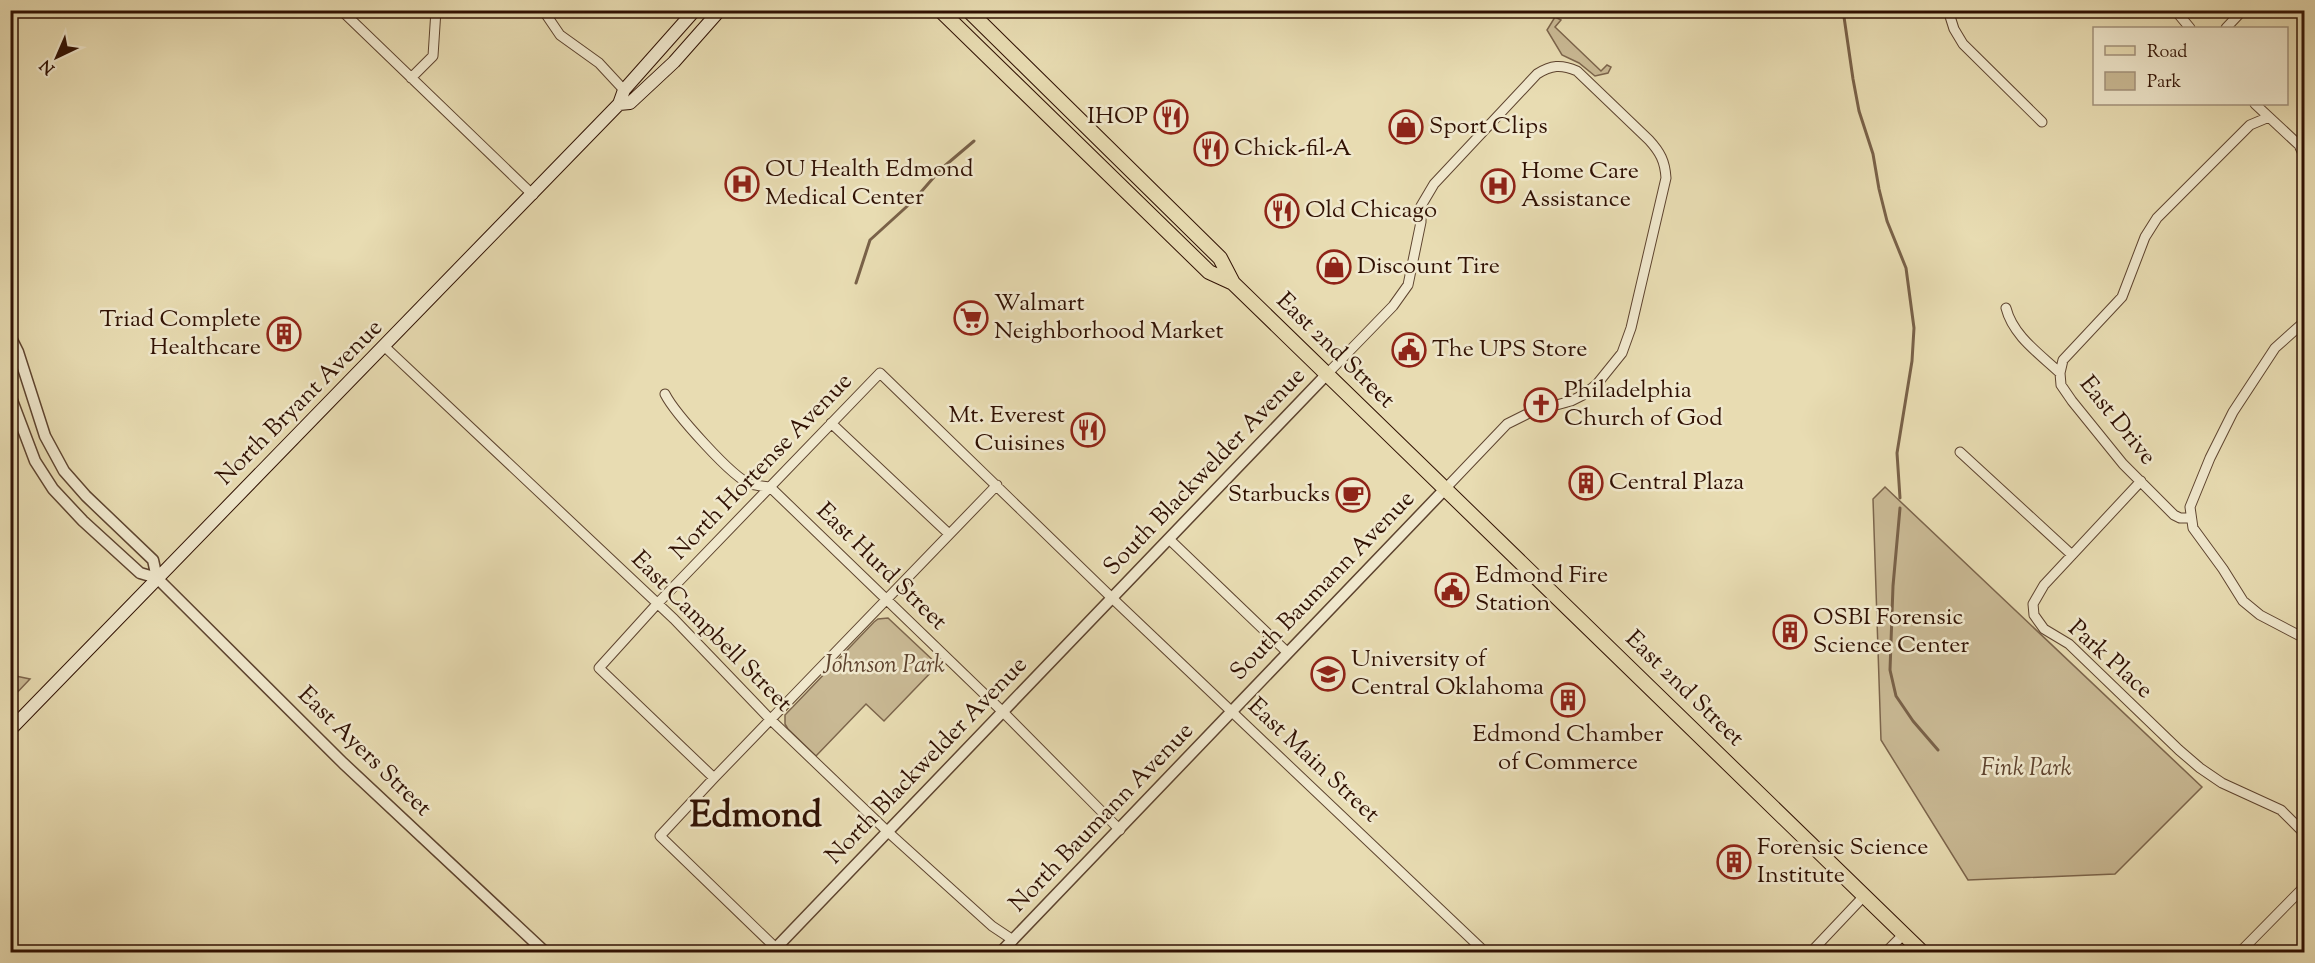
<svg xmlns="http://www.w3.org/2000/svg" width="2315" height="963" font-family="'Sorts Mill Goudy',serif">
<rect width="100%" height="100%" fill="#e8dcb2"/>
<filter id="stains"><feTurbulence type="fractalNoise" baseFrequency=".00333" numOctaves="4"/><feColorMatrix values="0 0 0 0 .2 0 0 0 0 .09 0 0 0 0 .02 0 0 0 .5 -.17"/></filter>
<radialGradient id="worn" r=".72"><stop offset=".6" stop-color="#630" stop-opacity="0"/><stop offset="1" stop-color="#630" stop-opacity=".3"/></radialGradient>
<!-- green -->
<path fill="#c9b994" stroke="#7c654c" stroke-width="1.5" d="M1555,17l6,3 -6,7 46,44 6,-6 4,2 -3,6 -13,3 -16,-13 -17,-8 -15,-25z
M1885,487l317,300 -87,87 -147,6 -87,-140 -8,-241z
M888,618l50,47 -54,56 -18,-17 -50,52 -28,-27 -3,-5v-9l89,-93 4,-3z
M11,675l19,4 -19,20 -1,-24z"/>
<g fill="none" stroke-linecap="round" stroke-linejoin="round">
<!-- stream -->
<path stroke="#796148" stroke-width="3" d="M1843,10l10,69 6,32 14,43 6,35 8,32 19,47 8,60 -2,33 -15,92 3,45
M856,283l14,-43 44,-40 27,-31 33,-28
M1900,508l-7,78 -3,84 6,26 17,25 25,29"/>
<!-- minor casing -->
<g stroke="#5e442f" stroke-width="11">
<path id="minor" d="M341,10l192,185
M543,10l17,25 39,28 25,27
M1948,10l6,19 9,15 79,78
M2175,10l15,18
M2226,28l17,-18
M411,78l22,-22 3,-46
M2255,104l44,41 5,11
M2006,308c7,28 34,46 54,65
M2304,322l-29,26 -42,64 -23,46 -20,49 3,21 30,41 20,32 17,14 44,23
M385,347l289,272 97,101 117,112 104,94 21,14
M1327,374l66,-68 15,-21 13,-63v-16l13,-22 103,-110c14,-9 24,-10 40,-3l72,69c11,12 16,21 17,38l-35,150 -9,25 -25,31 -14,11 -12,6 -40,11 -24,12 -62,65
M665,394c9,18 68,85 86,90 6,2 13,2 19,3l234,226 116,117
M831,423l118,111
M1960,452l112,103
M2141,481l-97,104 -11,19 1,11 10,14 25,15 110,106 21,18 22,15 59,27 23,23
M2191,518h-11l-6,-3 -51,-51 -51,-63 -11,-16 -1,-12 3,-13 59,-63 23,-60 12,-19 93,-93 19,-8
M1169,539l119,114
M714,778l-115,-110 58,-64 223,-231 232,225 373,354
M780,952l-120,-116 54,-58 283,-293
M1811,952l53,-56
M1886,952l17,-17
M2240,952l64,-65"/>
</g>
<!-- tertiary casing -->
<g stroke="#5e442f" stroke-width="13">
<path id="tertiary" d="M10,336l8,16 27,84 19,35 22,25 67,64 4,18
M10,395l25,66 18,28 30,32 57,52 17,5 186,185 202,189
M772,952l555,-578
M1001,952l444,-463"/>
</g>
<!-- secondary casing -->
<g stroke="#301103" stroke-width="14">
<path id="secondary" d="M619,104l11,-1 44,-41 46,-52
M10,730l609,-626 5,-14 71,-80"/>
</g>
<!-- primary casing -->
<g stroke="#301103" stroke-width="16">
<path id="primary" d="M940,10l269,262 24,11
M968,10l252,248 13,25 689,669"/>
</g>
<!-- minor -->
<use href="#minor" stroke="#f0e8cd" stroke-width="9"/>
<!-- tertiary -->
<use href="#tertiary" stroke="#f0e8cd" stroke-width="10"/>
<!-- secondary -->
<use href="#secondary" stroke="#f0e8cd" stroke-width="12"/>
<!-- primary -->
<use href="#primary" stroke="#e8dcb2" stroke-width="14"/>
</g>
<!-- icons -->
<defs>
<g id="restaurant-ring" transform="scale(1.725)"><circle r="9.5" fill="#f0e8cd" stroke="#8f2418" stroke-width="1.5"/><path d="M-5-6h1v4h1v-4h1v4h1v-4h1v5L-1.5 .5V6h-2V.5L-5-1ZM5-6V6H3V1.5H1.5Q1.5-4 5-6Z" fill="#8f2418"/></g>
<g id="shop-ring" transform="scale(1.725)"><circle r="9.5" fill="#f0e8cd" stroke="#8f2418" stroke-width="1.5"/><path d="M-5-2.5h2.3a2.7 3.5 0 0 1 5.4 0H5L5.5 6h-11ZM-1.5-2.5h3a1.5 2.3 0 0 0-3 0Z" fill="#8f2418"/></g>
<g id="hospital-ring" transform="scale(1.725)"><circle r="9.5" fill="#f0e8cd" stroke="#8f2418" stroke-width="1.5"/><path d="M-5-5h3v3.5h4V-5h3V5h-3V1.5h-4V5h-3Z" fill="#8f2418"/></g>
<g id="supermarket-ring" transform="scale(1.725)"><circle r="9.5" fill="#f0e8cd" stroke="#8f2418" stroke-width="1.5"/><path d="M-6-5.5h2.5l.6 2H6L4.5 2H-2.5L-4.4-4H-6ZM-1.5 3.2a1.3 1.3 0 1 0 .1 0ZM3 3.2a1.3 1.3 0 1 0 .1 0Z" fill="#8f2418"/></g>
<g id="building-ring" transform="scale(1.725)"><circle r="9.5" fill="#f0e8cd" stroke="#8f2418" stroke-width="1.5"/><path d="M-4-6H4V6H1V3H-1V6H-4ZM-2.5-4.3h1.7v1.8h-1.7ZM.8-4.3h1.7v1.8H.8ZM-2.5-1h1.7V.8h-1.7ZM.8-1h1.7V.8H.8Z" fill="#8f2418"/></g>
<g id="civic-ring" transform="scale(1.725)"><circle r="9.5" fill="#f0e8cd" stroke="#8f2418" stroke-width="1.5"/><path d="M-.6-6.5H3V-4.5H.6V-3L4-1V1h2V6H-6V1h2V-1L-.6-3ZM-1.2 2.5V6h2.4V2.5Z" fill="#8f2418"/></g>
<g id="church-ring" transform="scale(1.725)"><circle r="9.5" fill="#f0e8cd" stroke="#8f2418" stroke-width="1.5"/><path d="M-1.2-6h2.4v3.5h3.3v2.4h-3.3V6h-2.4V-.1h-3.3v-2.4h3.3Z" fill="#8f2418"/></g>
<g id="cafe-ring" transform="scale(1.725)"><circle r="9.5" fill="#f0e8cd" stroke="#8f2418" stroke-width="1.5"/><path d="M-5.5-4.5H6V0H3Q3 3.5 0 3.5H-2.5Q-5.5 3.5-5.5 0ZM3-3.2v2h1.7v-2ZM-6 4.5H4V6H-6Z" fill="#8f2418"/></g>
<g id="university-ring" transform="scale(1.725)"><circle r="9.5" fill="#f0e8cd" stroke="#8f2418" stroke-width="1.5"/><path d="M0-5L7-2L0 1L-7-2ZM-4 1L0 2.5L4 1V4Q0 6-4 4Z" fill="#8f2418"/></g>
</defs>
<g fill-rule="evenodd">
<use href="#restaurant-ring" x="1171" y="117"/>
<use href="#shop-ring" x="1406" y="127"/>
<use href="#restaurant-ring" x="1211" y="149"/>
<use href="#hospital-ring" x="742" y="184"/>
<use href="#hospital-ring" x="1498" y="186"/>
<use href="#restaurant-ring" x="1282" y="211"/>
<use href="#shop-ring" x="1334" y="267"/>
<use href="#supermarket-ring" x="971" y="318"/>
<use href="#building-ring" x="284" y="334"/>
<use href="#civic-ring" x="1409" y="350"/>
<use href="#church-ring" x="1541" y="405"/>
<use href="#restaurant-ring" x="1088" y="430"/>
<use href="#building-ring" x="1586" y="483"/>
<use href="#cafe-ring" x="1353" y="495"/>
<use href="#civic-ring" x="1452" y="590"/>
<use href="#building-ring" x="1790" y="632"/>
<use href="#university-ring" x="1328" y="674"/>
<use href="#building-ring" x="1568" y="700"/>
<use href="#building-ring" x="1734" y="862"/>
</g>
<g text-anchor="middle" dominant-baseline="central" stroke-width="5" stroke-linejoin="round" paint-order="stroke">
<!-- poi labels -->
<g font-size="24" fill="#301103" stroke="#f0e8cd" text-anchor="start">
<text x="1148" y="117" text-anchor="end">IHOP</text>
<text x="1429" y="127">Sport Clips</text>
<text x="1234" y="149">Chick-fil-A</text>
<text x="765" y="170">OU Health Edmond<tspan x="765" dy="28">Medical Center</tspan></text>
<text x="1521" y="172">Home Care<tspan x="1521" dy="28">Assistance</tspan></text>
<text x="1305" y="211">Old Chicago</text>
<text x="1357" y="267">Discount Tire</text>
<text x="994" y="304">Walmart<tspan x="994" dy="28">Neighborhood Market</tspan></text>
<text x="261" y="320" text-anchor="end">Triad Complete<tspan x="261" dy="28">Healthcare</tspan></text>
<text x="1432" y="350">The UPS Store</text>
<text x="1564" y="391">Philadelphia<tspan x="1564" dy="28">Church of God</tspan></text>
<text x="1065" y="416" text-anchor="end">Mt. Everest<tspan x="1065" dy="28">Cuisines</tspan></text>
<text x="1609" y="483">Central Plaza</text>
<text x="1330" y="495" text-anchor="end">Starbucks</text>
<text x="1475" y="576">Edmond Fire<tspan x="1475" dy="28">Station</tspan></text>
<text x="1813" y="618">OSBI Forensic<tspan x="1813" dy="28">Science Center</tspan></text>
<text x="1351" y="660">University of<tspan x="1351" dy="28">Central Oklahoma</tspan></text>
<text x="1568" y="735" text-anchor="middle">Edmond Chamber<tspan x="1568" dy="28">of Commerce</tspan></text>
<text x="1757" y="848">Forensic Science<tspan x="1757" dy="28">Institute</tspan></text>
</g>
<!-- street labels -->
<g font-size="24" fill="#301103" stroke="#f0e8cd">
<text transform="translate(1335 351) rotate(44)">East 2nd Street</text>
<text transform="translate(300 403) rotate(-45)">North Bryant Avenue</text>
<text transform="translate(2117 421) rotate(51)">East Drive</text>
<text transform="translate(762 467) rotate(-46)">North Hortense Avenue</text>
<text transform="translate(1205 472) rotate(-46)">South Blackwelder Avenue</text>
<text transform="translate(881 567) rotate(44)">East Hurd Street</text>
<text transform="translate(1323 586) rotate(-46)">South Baumann Avenue</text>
<text transform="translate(711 632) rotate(45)">East Campbell Street</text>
<text transform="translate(2110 660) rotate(42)">Park Place</text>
<text transform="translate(1684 689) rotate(44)">East 2nd Street</text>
<text transform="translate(364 752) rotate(44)">East Ayers Street</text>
<text transform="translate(927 761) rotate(-46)">North Blackwelder Avenue</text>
<text transform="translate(1313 761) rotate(43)">East Main Street</text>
<text transform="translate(1102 818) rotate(-46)">North Baumann Avenue</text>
</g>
<!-- park labels -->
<g font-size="24" font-style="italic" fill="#5e432e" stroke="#f0e8cd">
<text x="884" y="666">Johnson Park</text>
<text x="2026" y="769">Fink Park</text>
</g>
<!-- town labels -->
<g font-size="36" font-weight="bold" fill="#301103" stroke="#f0e8cd">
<text x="756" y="817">Edmond</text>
</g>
</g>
<!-- margin -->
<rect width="2315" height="963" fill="none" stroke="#e8dcb2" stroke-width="36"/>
<rect x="12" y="12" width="2291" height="939" fill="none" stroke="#301103" stroke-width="3"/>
<rect x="18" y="18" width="2279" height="927" fill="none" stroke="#301103" stroke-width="1.5"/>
<!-- legend -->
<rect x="2093" y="27" width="195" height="78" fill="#f0e8cd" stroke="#a3927c" stroke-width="1.5"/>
<rect x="2105" y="46" width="30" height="9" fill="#e8dcb2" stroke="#a3927c" stroke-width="1.5"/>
<text x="2147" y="57" font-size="18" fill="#301103">Road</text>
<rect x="2105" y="72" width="30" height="18" fill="#c9b994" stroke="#a3927c" stroke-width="1.5"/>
<text x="2147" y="87" font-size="18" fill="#301103">Park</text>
<!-- north arrow -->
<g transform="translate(57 57) rotate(224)" stroke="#f0e8cd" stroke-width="4.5" paint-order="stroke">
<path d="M0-4.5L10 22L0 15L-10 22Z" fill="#301103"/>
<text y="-9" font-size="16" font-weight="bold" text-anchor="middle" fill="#301103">N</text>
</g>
<rect width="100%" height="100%" filter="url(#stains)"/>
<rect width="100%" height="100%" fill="url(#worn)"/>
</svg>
